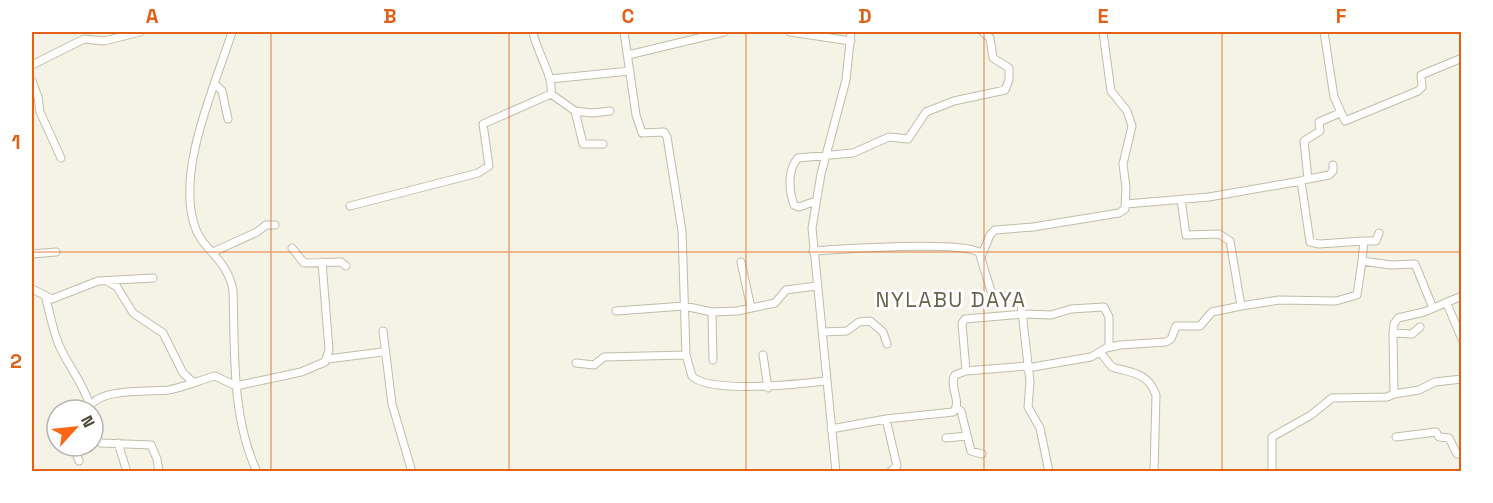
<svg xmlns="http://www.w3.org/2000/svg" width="1493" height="503" font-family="'Space Grotesk',sans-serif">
<rect width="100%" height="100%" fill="#f4f3e6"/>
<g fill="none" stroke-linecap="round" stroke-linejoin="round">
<!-- minor casing -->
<g stroke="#c0bda8" stroke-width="9">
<path id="minor" d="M232,32c-17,54 -55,136 -38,192 7,26 32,32 39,66 2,61 -2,126 24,182
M624,32l12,83 6,18 22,-1 3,5 15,94 4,124 6,21c17,18 108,8 133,5
M790,32l61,9
M1324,32l10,65 11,24 73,-30 4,-4 -1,-12 41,-17
M628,55l96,-23
M32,65l52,-26 20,2 36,-9
M550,79l80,-8
M32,81l6,16 2,15 21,46
M215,84l7,7 6,28
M551,94l24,17 8,33h20
M575,111l17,2 18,-2
M1308,179l-4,-38 16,-10 -1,-9 21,-9
M1303,180l26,-5 4,-4v-6
M1181,200l5,35 33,-1 11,7 11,65
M816,201l-17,6 -5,-2c-5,-14 -7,-35 4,-47l55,-5 36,-16 19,2 18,-27 28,-11 51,-11 4,-10v-12l-16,-10 -3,-20 -7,-6
M1126,204l83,-7 92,-16 9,61 9,2 45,-3 -2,20
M350,206l128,-33 11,-7 -6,-42 68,-30c3,-18 -15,-43 -18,-62
M1364,241h12l3,-8
M292,248l12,15 37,-1 5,4
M813,251c29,-2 144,-10 166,1l12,39 5,4 20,2 5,6 9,79 -2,25 12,21 9,44
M213,252l44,-20 9,-7h9
M32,254l24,-2
M981,257l9,-22 5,-5 38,-3 86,-14 6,-4 1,-21 -3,-24 9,-38 -5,-15 -16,-20 -8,-59
M741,262l10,46
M107,281l10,6 16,26 30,20 20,40 10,9
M32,289l20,10 46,-18 55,-3
M46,299c4,15 7,32 13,46 10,23 23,35 31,61
M1447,304l15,35
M616,311l68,-5 28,6 25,-1 38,-8 11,-13 30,-4
M712,312l1,48
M383,331l9,73 20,68
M822,332l25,-1 12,-9 11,-1 13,11 4,12
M1393,333l19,1 8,-7
M1100,352l12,15c19,6 36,5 44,28l-2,77
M763,355l5,33
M328,359l54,-7 4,3
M576,363l18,2 10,-8 82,-2
M1027,368l64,-11 15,-9 14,-3 46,-3 5,-3 5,-13h24l12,-14 29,-6 38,-6 57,1 21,-6 5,-34 29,4 24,-1 18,44
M966,371l-4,-48 3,-4 59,-5 27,1 20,-6 33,-2 5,10v30
M1394,394l25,-4 16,-8 27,-3
M956,408l5,3 10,40 11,3
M88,410c8,-23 62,-18 81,-20 15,-3 31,-10 46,-14l21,10 65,-14 24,-10 4,-12 -7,-88
M886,419l11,47 -7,6
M831,429l55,-10 67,-7c10,-10 -5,-26 2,-37l11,-4 60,-5
M93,436l8,7 50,2 6,14 2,13
M1396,437l40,-5 3,5 10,1 8,16h5
M946,438l21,-2
M118,443l9,29
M73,446l6,15
M836,472l-24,-244 9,-54 25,-94 5,-48
M1272,472v-35l39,-22 21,-17 55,-1 7,-3 -1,-61 1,-9 4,-6 26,-6 38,-16"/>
</g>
<!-- minor -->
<use href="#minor" stroke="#fff" stroke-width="7"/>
</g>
<!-- grid -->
<path fill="none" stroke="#e36017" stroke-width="1.5" stroke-opacity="0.55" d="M271,32v440M509,32v440M746,32v440M984,32v440M1222,32v440M32,252h1430"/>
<g text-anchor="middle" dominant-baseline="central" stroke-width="6" stroke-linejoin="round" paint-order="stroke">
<!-- quarter labels -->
<g font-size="21" letter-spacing="1.5" fill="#6b644b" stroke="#fff">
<text x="951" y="299">NYLABU DAYA</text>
</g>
</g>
<!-- border -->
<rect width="1493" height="503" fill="none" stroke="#ffffff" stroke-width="66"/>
<!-- north arrow -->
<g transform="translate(75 428) rotate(63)"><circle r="28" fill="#ffffff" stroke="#b5b4ae" stroke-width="1.5"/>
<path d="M0-4.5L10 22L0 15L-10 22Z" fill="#ff6512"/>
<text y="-9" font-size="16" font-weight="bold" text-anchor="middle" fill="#474435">N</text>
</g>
<rect x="33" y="33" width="1427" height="437" fill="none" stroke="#e36017" stroke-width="2"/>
<g font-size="20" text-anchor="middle" font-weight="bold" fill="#e36017">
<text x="152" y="23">A</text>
<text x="390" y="23">B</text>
<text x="628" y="23">C</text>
<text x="865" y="23">D</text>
<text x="1103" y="23">E</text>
<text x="1341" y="23">F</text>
<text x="16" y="149">1</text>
<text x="16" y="368">2</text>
</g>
</svg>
